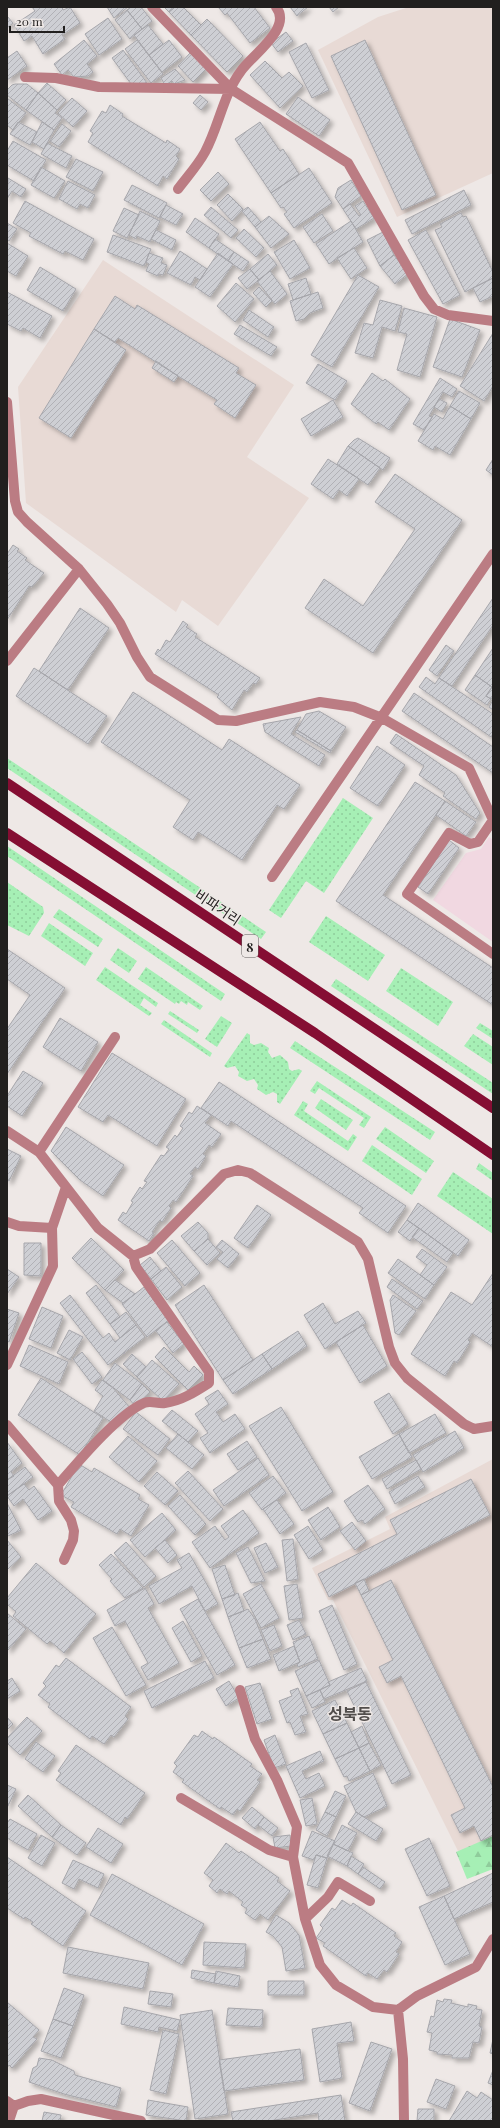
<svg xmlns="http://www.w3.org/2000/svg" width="500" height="2128" font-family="'Playfair Display','Noto Sans KR',serif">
<defs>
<pattern id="green-dots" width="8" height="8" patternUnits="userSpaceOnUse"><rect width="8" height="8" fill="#a6efb5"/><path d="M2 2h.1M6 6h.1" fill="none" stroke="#8fcc9b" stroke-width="1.8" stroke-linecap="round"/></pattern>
<pattern id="forest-firs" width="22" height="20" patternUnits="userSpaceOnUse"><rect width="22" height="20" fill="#a6efb5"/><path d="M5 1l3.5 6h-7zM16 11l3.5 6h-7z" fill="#8fcc9b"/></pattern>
<pattern id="building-hatch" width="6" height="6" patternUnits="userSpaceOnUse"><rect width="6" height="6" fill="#cecfd4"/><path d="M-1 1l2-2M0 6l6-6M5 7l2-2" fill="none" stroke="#b1b1b6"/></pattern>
<filter id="shadow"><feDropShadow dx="3.5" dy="3.5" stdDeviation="2" flood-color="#0004"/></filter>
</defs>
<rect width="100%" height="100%" fill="#eee8e6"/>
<!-- commercial -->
<path fill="#f1d8e1" d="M489,837l4,3v102l-60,-42 33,-47 15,-4z"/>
<!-- built -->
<path fill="#e8dad5" d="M409,7h84v166l-96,44 -79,-167 60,-33z
M103,260l191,125 -47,72 62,41 -91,128 -36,-26 -6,12 -150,-109 -8,-116z
M493,1459v386l-31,14 -129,-259h-5l-16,-32 78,-39 -5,-12z"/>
<!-- green -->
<path fill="url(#green-dots)" d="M7,758l259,174 -5,7 -254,-171z
M343,798l30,20 -49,75 -18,-12 -25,37 -12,-8z
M7,846l218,148 -4,7 -214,-145z
M7,882l36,25 1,6 -15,23 -22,-11z
M59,909l44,30 -5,8 -45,-30z
M326,916l59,39 -17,26 -59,-39z
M49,923l44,30 -8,13 -44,-30z
M118,948l19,13 -8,12 -19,-13z
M105,967l53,36 -2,4 -12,-9 -4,7 12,8 -3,3 -53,-36z
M146,967l57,39 -3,4 -12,-8 -1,3 -6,-4 -2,3 -3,-2 -1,2 -37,-25z
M401,968l52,34 -15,24 -52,-35z
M336,979l157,104v11l-162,-108z
M170,1011l29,19 -2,3 -29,-19z
M221,1016l11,7 -15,24 -12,-8z
M164,1020l48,33 -2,4 -49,-33z
M480,1023l13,8v8l-17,-11z
M247,1033l3,2v8l4,2 7,-2 8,5 -1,4 4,6 8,-3 8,7 1,7 3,2 7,-2 3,2 -22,33 -3,-2v-8l-4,-2 -7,3 -9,-6 1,-4 -4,-6 -7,2 -9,-5 1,-4 -4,-6 -8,2 -3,-2z
M473,1034l20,13v18l-29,-19z
M295,1041l140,91 -5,8 -140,-92z
M317,1081l54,36 -7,11 -5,-3 5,-7 -45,-30 -4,6 -5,-3z
M321,1099l32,21 -7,10 -31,-22z
M303,1101l5,3 -4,7 44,30 5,-7 4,3 -9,14 -54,-36z
M385,1127l49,34 -8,12 -50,-34z
M372,1145l50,34 -10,16 -50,-34z
M479,1163l14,10v8l-17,-12z
M453,1172l40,27v35l-56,-38z"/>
<!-- forest -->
<path fill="url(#forest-firs)" d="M493,1836v33l-26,10 -11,-27z"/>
<!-- building -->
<path fill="url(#building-hatch)" stroke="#a6a6ab" filter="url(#shadow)" d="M32,7h30l1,3 7,-3 10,16 -18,12 3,4 -22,15 -11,-18 -8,5 -10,-16 21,-14z
M107,7h21l-14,11z
M131,7h10l11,14 -10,8 -15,-19z
M164,7h11l-6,5z
M175,7h8l18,18 -10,10 -22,-23z
M218,7h36l16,21 -20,15 -23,-30 -2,2z
M290,7h18l-11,9z
M329,7h10l-6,5z
M127,10l15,19 -12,10 -15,-19z
M7,16l6,7 -6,5z
M108,18l14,21 -23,16 -14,-21z
M207,19l36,37 -16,16 -36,-37z
M148,25l15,19 -14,11 -15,-20z
M286,32l7,9 -15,11 -7,-9z
M84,40l13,16 -10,8 6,8 -5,4 -14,1 -6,-7 -6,5 -8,-11z
M137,40l26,34 -12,9 -26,-34z
M169,40l13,17 -20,15 -13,-17z
M365,40l71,155 -34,15 -71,-154z
M306,43l23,47 -17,8 -23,-46z
M123,50l24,33 -16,1 -19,-26z
M17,51l10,15 -20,14v-22z
M190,53l16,16 -13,13 -15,-16z
M265,61l17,17 7,-6 14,14 -23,22 -30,-33z
M175,69l10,11 -11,4 -2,-3 -7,4 -4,-7z
M47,83l19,17 -9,10 -19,-17z
M15,84h12l11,9 -12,17 -19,-15v-5l5,-5z
M38,93l19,17 -2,3 7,5 -8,12 -28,-20z
M200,95l8,7 -7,8 -8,-7z
M298,97l32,23 -11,16 -33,-22z
M7,98l19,15 -13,17 -6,-5z
M72,98l15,13 -14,16 -15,-14z
M110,105l13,9 -1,2 44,27 1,-3 13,9 -4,7 3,3 -12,20 -4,-3 -5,10 -70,-44 5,-9 -3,-2 12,-20 4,2z
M18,122l19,10 -7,13 -20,-11z
M42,122l12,8 -10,19 -12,-7z
M260,122l20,29 3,-2 16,25 -28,19 -36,-54z
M62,124l9,7 -12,16 -9,-6z
M13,141l33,19 -12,21 -27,-16v-14z
M47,143l25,13 -6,12 -25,-14z
M76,159l27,13 -10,19 -27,-14z
M41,167l24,14 -11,17 -23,-13z
M309,168l23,35 -38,25 -10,-14 3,-2 -4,-5 -2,1 -10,-15z
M218,172l11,12 -18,17 -11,-11z
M8,178l18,11 -5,8 -9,-6 -5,8z
M351,180l10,16 -18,13 -8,-12 3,-9z
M68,181l27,14 -7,13 -8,-4 -3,5 -18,-10z
M132,185l35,18 -8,15 -35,-18z
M464,190l7,15 -59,29 -7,-14z
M228,194l15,15 -11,12 -15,-16z
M25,201l69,38 -11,21 -18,-9 -2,3 -34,-18 2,-3 -18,-10z
M363,201l11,17 -18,11 -13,-20 7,-5 9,12 2,-1 -6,-9z
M166,205l17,9 -7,11 -16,-8z
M211,207l27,23 -7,8 -27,-23z
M248,207l13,15 -6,5 -13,-16z
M124,208l15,7 -12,23 -14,-7z
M140,211l20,10 -10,21 -13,-6 -1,3 -7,-4z
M461,213l2,4 3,-1 27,56v6l-28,14 -30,-62 7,-3 -2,-3z
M322,214l11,17 -19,12 -11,-16z
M269,216l20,18 -18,14 -16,-21z
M195,218l24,16 -10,14 -23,-16z
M351,221l12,21 -34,22 -13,-20z
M7,223l10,6 -8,12 -2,-1z
M244,229l20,19 -8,9 -20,-19z
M156,230l20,10 -4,10 -21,-11z
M426,230l34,65 -17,9 -35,-64z
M383,232l11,23 -14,11 -13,-26z
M113,235l38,14 -7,17 -37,-14z
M215,239l19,13 -6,9 -19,-13z
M294,240l16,28 -20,11 -16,-27z
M7,243l21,13 -12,20 -9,-5z
M354,248l13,20 -16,11 -14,-21z
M180,251l27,18 -7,11 -5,-3 -4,8 -24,-12z
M234,252l15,10 -6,9 -15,-10z
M149,253l14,5 -2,5 6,2 -4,10 -4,-1 -1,2 -12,-5 3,-7 -3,-2z
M218,253l15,11 -23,33 -15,-10z
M268,254l9,11 -18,15 -9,-11z
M394,255l14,19 -13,10 -15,-18z
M40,267l36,22 -13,22 -36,-21z
M250,269l9,11 -12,9 -9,-11z
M270,271l17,23 -12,10 -18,-23z
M358,275l21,12 -47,80 -21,-12z
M306,278l5,16 -18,6 -5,-16z
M493,278v18l-13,6 -7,-14z
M236,283l18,16 -19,23 -18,-16z
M259,287l13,14 -6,6 -13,-14z
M7,292l45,24 -12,22 -17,-10 -2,3 -14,-7z
M318,292l5,16 -13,5 -6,6 -8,2 -6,-20z
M115,296l20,13 2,-4 102,63 -3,5 20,12 -21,33 -21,-14 3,-4 -39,-24 -60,-38 -3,4 -21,-13z
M380,300l22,6 -7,25 -13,-4 -9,31 -18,-5 9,-30 9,2z
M404,308l33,9 -17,60 -23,-7 10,-36 -9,-2z
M249,310l25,17 -6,10 -25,-17z
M450,319l30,11 -18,47 -29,-10z
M240,325l37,22 -6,9 -37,-22z
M94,329l32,21 -55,88 -32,-20z
M493,333v53l-9,15 -24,-15z
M156,361l22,15 -4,6 -22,-14z
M318,364l29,17 -12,19 -29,-17z
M372,373l11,8 2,-2 25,20 -21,31 -11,-8 -2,2 -25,-20z
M440,378l17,11 -5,8 -9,-5 -14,24 3,1 -8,13 -11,-6z
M459,391l21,12 -9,16 -21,-13z
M439,399l8,4 -5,9 -8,-5z
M333,400l10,17 -32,19 -10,-17z
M450,406l21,13 -21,36 -15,-9 -2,4 -15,-9 16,-27 9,5z
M358,438l32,20 -7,12 -35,-24 6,-6z
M348,446l32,22 -12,17 -31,-21z
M328,459l31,20 -12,17 -8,-6 -6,9 -22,-15z
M493,459v16l-7,-5z
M395,474l67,46 -89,133 -68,-45 19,-29 39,27 52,-77 -40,-27z
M13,545l6,4 -2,2 10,7 -2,2 19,13 -12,14 -3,-1 -22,34v-66z
M493,598v27l-41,61 -13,-8z
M80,608l29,20 -41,62 -29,-19z
M183,621l5,4 -2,2 11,7 -2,3 65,41 -4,6 -3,-1 -6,9 -3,-2 -12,20 -15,-13 2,-2 -64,-41 3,-5 2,2 6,-11 4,2z
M446,645l8,6 -17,25 -8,-6z
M493,648v48l-2,3 -5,-3 6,-9 -17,-12z
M34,668l73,48 -19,28 -72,-48z
M475,675l17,12 -6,9 5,3 -4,6 -22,-15z
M426,677l9,7 4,-6 54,36v20l-2,3 -72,-50z
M133,692l89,58 7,-11 71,46 -16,24 -7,-4 -35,55 -44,-28 -5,8 -20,-13 17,-27 -89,-58z
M414,693l79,54v26l-91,-62z
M493,700v10l-4,-3z
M319,711l27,16 -15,24 -34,-21 9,-16z
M301,717l-10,17 34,21 -6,11 -54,-34 -2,-8z
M297,730l34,21 -1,2 -35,-21z
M396,734l60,41 24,38 -4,6 -33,-23 2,-3 -26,-18 5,-9 -34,-23z
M377,746l28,19 -27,41 -28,-18z
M415,782l30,19 -62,94 110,73v37l-157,-104z
M445,801l31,21 -10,14 -30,-21z
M449,840l10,8 -31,46 -10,-7z
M7,949l58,39 -58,86v-45l23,-34 -23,-16z
M60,1018l38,24 -17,29 -38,-24z
M112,1053l74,46 -29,47 -49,-31 -5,7 -25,-15z
M23,1071l20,12 -21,33 -15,-10v-10z
M219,1082l187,124 -18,27 -29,-20 4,-5 -132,-87 -3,5 -27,-18z
M197,1106l14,9 -6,8 16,11 -9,13 -3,-2 -6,9 3,2 -8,13 -3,-2 -5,7 3,2 -17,26 -3,-2 -4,6 2,2 -9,14 -2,-2 -8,12 2,1 -5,8 -31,-21 5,-8 3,2 7,-12 -2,-1 9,-14 2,2 5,-7 -3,-1 17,-26 3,1 5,-7 -3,-2 9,-12 2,2 6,-9 -3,-2 9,-14 3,2z
M66,1127l58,38 -21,31 -23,-16 -29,-29z
M7,1149l14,7 -12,25 -2,-1z
M418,1203l51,37 -11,16 -51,-36z
M257,1205l14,10 -23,33 -14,-10z
M407,1220l12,8 -9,13 -12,-9z
M198,1222l10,11v6l-14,12 -13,-15z
M419,1228l34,25 -6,9 -35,-25z
M91,1238l33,32 -19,20 -33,-32z
M208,1239l12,14 -13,12 -13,-14z
M172,1240l28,33 -15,13 -28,-33z
M222,1240l17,14 -11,14 -11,-9 6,-7 -7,-5z
M24,1243h17v33l-17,-1z
M422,1249l25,18 -13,18 -14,-10 7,-10 -11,-8z
M150,1257l11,14 -10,8 -11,-14z
M398,1259l36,26 -9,14 -37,-26z
M166,1267l16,20 -15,13 -16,-21z
M7,1269l12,8 -12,17z
M493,1273v74l-21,-14 -4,7 2,2 -13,21 -3,-2 -9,15 -34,-22 40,-62 21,13z
M392,1279l31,22 -6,8 -30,-22z
M115,1280l20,14 -12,9 -18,-13z
M96,1285l24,32 -10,7 -24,-31z
M204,1285l49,75 -30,20 -48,-75z
M144,1287l25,33 -22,17 -25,-33z
M70,1295l33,43 6,-5 6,9 21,-17 9,12 -37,28 -48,-62z
M393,1295l23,16 -17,24 -4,-2 -5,-33z
M323,1303l12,21 23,-13 8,12 -41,26 -21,-34z
M42,1307l21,9 -12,32 -22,-9z
M7,1309l12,4 -10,29 -2,-1z
M126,1312l10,13 -16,13 -10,-14z
M167,1322l17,22 -11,9 -17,-22z
M363,1325l24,41 -27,17 -24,-41z
M69,1330l14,7 -13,23 -13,-7z
M298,1331l9,15 -35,23 -10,-15z
M29,1345l39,17 -9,22 -39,-18z
M164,1347l25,25 5,-6 9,9 -15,15 -33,-33z
M82,1352l20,25 -10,7 -19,-25z
M132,1354l14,13 -9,10 -14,-13z
M262,1354l10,15 -39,25 -10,-14z
M152,1360l27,24 -16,17 -26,-24z
M115,1363l27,21 -12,16 -27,-20z
M41,1378l62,40 -23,37 -62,-40z
M102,1380l11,8 18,21 -17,15 -20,-13 9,-15 -8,-6z
M142,1384l8,8 -15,14 -5,-6z
M218,1390l10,14 -12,8 7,10 12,-8 10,15 -35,24 -10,-15 8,-5 -13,-19 14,-10 -4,-6z
M389,1393l19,31 -15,10 -19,-32z
M281,1407l52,85 -31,19 -53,-85z
M172,1410l26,21 -10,11 -26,-21z
M136,1412l34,27 -12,16 -35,-26z
M435,1414l11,19 -37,20 -10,-19z
M455,1431l9,17 -41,24 -10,-17z
M178,1434l26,21 -12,14 -26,-21z
M399,1434l13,23 -40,22 -13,-22z
M128,1436l29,25 -18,21 -30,-25z
M247,1441l10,16 -19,13 -11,-16z
M7,1442l15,21 -11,9 3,4 -7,4z
M258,1458l11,17 -45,31 -11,-16z
M416,1460l5,9 -34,20 -5,-10z
M79,1464l13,8 2,-4 46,27 -2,4 11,6 -18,31 -11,-7 -3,5 -46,-27 3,-5 -13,-7z
M25,1467l8,10 -26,19v-16z
M188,1471l35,38 -13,12 -35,-38z
M157,1472l21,19 -13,14 -21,-19z
M273,1476l13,17 -24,17 -13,-17z
M418,1476l7,11 -30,17 -6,-12z
M471,1479l19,36 -161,82 -11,-23 79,-40 -7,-14z
M24,1484l5,6 5,-4 18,25 -14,9 -15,-21 -9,7 -7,-10z
M368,1485l17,24 -20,15 -3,-4 -4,2 -14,-21z
M180,1495l26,29 -11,11 -27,-29z
M277,1500l17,24 -14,10 -17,-25z
M7,1503l14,27 -13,6 -1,-1z
M328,1507l12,20 -19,13 -13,-20z
M243,1510l16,23 -49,35 -18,-26 23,-16 10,14 4,-3 -8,-11z
M162,1513l14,17 -31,27 -15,-17z
M352,1522l14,19 -11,9 -15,-19z
M308,1526l15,24 -14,9 -15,-24z
M293,1539l5,40 -11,2 -5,-41z
M7,1540l14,17 -13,12 -1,-1z
M165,1540l12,15 -9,8 -13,-15z
M126,1542l30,34 -12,11 -30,-34z
M266,1543l12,24 -13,6 -11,-25z
M248,1547l17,34 -14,2 -15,-30z
M189,1553l29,51 -13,7 -13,-25 -33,18 -10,-18 33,-18 -5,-8z
M111,1554l32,34 -18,10 -15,-17 2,-2 -13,-14z
M36,1563l60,51 -32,39 -14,-12 -3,3 -34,-28 3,-4 -9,-8v-6z
M225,1565l10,30 -13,4 -10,-30z
M364,1579l5,12 -8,4 -6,-12z
M391,1580l102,207v48l-12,6 -7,-15 -14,7 -9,-18 14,-7 -64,-132 -14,7 -8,-16 14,-7 -32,-65z
M261,1584l18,34 -18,10 -18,-34z
M297,1584l6,34 -14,2 -5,-34z
M145,1588l9,16 -6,4 31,55 -31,17 -7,-13 7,-4 -23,-42 -10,5 -8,-16z
M238,1593l6,18 -16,6 -6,-18z
M198,1599l37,66 -18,10 -37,-66z
M332,1605l25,59 -13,6 -25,-59z
M248,1609l7,10 8,20 -24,9 -11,-31z
M7,1613l19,16 -18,21 -1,-1z
M299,1620l7,14 -13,6 -6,-15z
M183,1621l19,35 -11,6 -19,-34z
M274,1625l8,21 -12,5 -9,-21z
M112,1627l34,58 -20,11 -33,-58z
M309,1636l9,23 -20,8 -1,-3 3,-2 -7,-20z
M263,1639l8,20 -24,9 -8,-20z
M294,1646l6,16 -21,9 -6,-16z
M66,1658l65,49 -6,9 3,3 -14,18 -3,-2 -7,9 -12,-8 -2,3 -42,-32 2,-3 -12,-9 8,-9 -3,-3 13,-18 3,2z
M319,1660l11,25 -24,11 -11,-25z
M205,1661l9,17 -62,30 -8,-17z
M361,1668l6,13 -43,18 -4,-9 10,-5 -2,-3z
M12,1678l8,13 -13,8v-18z
M229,1681l10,17 -13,8 -10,-17z
M366,1682l45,93 -19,9 -45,-93z
M260,1683l12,36 -15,5 -12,-37z
M298,1688l10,26 -8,2 6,16 -11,3 -5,-13 -3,1 -8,-22 13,-5 -2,-5z
M320,1690l5,12 -13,6 -6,-12z
M335,1700l12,23 -24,11 -11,-23z
M7,1717l6,7 -6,6z
M27,1717l15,14 -22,24 -13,-12v-5z
M347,1723l12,25 -24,11 -12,-25z
M362,1726l7,17 -10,5 -8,-16z
M202,1731l11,8 1,-2 38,27 -2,2 12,8 -5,6 3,2 -20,29 -3,-2 -4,6 -12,-8 -1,2 -38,-27 2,-2 -11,-8 4,-6 -3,-3 20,-28 4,2z
M275,1735l11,29 -12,4 -10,-28z
M36,1742l19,14 -12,16 -18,-13z
M369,1743l12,22 -11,6 -11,-23z
M76,1745l69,48 -18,26 -2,-2 -4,8 -65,-45 5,-7 -3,-2z
M359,1748l11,23 -21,10 -2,-5 -3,1 -9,-18z
M320,1751l4,10 -22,10 4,8 13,-6 6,13 -25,12 -14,-32z
M373,1773l14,33 -23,11 -8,-5 -12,-26z
M7,1785l9,4 -9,19z
M335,1791l11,5 -10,21 -11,-5z
M28,1795l33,30 -9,12 -34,-31z
M312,1798l5,26 -11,2 -6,-26z
M252,1807l12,10 -9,12 -13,-11z
M325,1812l11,5 -9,19 -11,-6z
M356,1812l27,17 -7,12 -28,-17z
M264,1817l14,11 -6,8 -14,-11z
M10,1819l27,15 -9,16 -21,-12v-15z
M61,1825l25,18 -9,12 -25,-18z
M342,1825l15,8 -9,18 -15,-7z
M98,1828l25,16 -12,19 -25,-16z
M312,1831l23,10 -8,17 -11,-3 -2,5 -12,-4z
M41,1835l14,8 -13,23 -14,-8z
M290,1835l1,11 -16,2 -2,-11z
M429,1838l21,48 -23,10 -22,-47z
M226,1843l13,10 2,-2 38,27 -2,3 13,10 -22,29 -8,-6 -5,6 -10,-7 2,-4 -6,-4 2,-3 -14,-11 -2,3 -7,-5 -3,4 -8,-7 4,-6 -9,-7z
M333,1844l20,9 -6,13 -20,-10z
M316,1855l11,3 -9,30 -11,-3z
M351,1856l13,8 -6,10 -11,-8z
M7,1857l79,54 -23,35 -32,-22 2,-2 -8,-5 -1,2 -17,-11z
M73,1860l31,14 -6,14 -19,-9 -5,10 -12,-6z
M363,1867l22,15 -5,7 -22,-15z
M493,1873v29l-39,17 -10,-23z
M112,1874l92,50 -22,41 -92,-50z
M444,1896l26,58 -25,11 -26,-58z
M342,1900l9,6 2,-3 43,30 -2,3 8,6 -6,10 3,2 -12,18 -3,-2 -7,9 -9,-6 -2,3 -43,-30 2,-3 -9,-5 7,-10 -3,-3 12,-17 3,2z
M276,1915l13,8 10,12 6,33 -19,3 -4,-24 -9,-11 -7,-4z
M204,1942l42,2 -2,24 -41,-3z
M68,1947l81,16 -6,26 -80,-16z
M192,1970l24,4 -2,9 -23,-5z
M216,1971l24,5 -2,11 -24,-4z
M268,1981h36v14h-36z
M64,1988l20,7 -11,31 -20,-7z
M150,1991l23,3 -2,13 -23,-3z
M444,1999l8,1 -1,3 17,4v-3l9,2 -1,3 6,1 -3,16 3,1 -3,16 -6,-1 -4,16h-17v-3l-15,-1v-2l-8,-2 3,-17 -5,-1 4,-16 3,1 3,-17 6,2z
M7,2002l32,28 -6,7 4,2 -25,29 -3,-3 -2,3z
M124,2007l56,13 -3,11 -18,-4 -1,5 -37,-8z
M228,2008l35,2 -1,17 -36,-2z
M212,2010l16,104 -33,5 -15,-104z
M53,2019l20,7 -12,32 -20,-7z
M351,2022l3,19 -17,2 5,35 -22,4 -8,-53z
M163,2030l16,4 -13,60 -16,-4z
M493,2039v15l-3,-1z
M371,2042l21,7 -22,62 -21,-8z
M300,2049l4,31 -80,11 -5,-31z
M39,2058l13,2 22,11 1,4 46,13 -5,19 -52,-13 -35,-12 4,-14 4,-2z
M493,2070v15l-5,-2z
M436,2079l19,7 -9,23 -19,-7z
M467,2091l10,7 4,-6 12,8v21h-44z
M341,2095l4,26h-26l-1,-8 -49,8h-36l-2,-9z
M148,2100l40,7 -2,14 -40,-6z
M418,2109h16v12h-17z
M44,2112l17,3 -1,6h-18z"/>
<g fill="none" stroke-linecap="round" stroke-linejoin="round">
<!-- street -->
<path stroke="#bb7c83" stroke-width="10" d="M152,7l79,82 117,74 76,133 10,13 14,6 45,6
M25,77l31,1 43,9 132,2
M178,189c9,-12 20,-24 27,-37 14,-26 18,-57 36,-81 11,-16 52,-43 35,-64
M7,402l8,99 3,11 9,10 52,47 28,35 13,19 17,34 13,20 68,43 18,1 84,-19 34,5 28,11 87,50 24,52 -15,22 -8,2 -21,-11 -42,61 86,60
M7,661l72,-92
M272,877l221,-323
M7,1131l32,21 59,76 35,28 17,-7 74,-75 14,-4 12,3 108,69 10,17 21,88 6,16 12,15 57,46 10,5 19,-3
M39,1152l76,-115
M7,1222l12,4 33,2
M7,1365l46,-99 -1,-38 14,-41
M7,1425l51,60 1,16 12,19 3,11 -1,9 -9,20
M58,1485c20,-23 59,-70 86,-82 7,-3 13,1 21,0 16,-2 30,-11 44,-20v-11l-73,-105 -3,-11
M240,1690l15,49 22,41 20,47 -4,30
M181,1798l88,52 24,7 12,62 15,46 16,20 37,22 25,3 5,49 1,62
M305,1919l23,-22 10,-15 32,19
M398,2010l19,-14 59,-29 17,-28
M7,2101l7,5 14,-5 13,-2 100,22
M9,2121l5,-15"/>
<!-- primary -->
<path stroke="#850e33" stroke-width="10" d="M7,783l486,325
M7,833l308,200 178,122"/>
</g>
<g text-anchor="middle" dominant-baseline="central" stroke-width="3" stroke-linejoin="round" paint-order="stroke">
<!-- shield labels -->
<rect fill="#eee8e6" stroke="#5e5b5a" stroke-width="1" x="242" y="935" width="16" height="22" rx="3"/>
<g font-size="13" font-weight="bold" fill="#211f1e">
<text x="250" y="946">8</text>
</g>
<!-- street labels -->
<g font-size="14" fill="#211f1e" stroke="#eee8e6">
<text transform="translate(218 907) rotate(34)">비파거리</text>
</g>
<!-- quarter labels -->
<g font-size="16" font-weight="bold" fill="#524e4c" stroke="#eee8e6">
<text x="350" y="1713">성북동</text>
</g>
</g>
<!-- border -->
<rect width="500" height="2128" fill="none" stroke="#211f1e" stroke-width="16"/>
<!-- scale -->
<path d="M10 26v6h54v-6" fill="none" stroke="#211f1e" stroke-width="2"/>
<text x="16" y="26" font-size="12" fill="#211f1e" stroke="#eee8e6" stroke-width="3" paint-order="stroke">20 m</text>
</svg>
